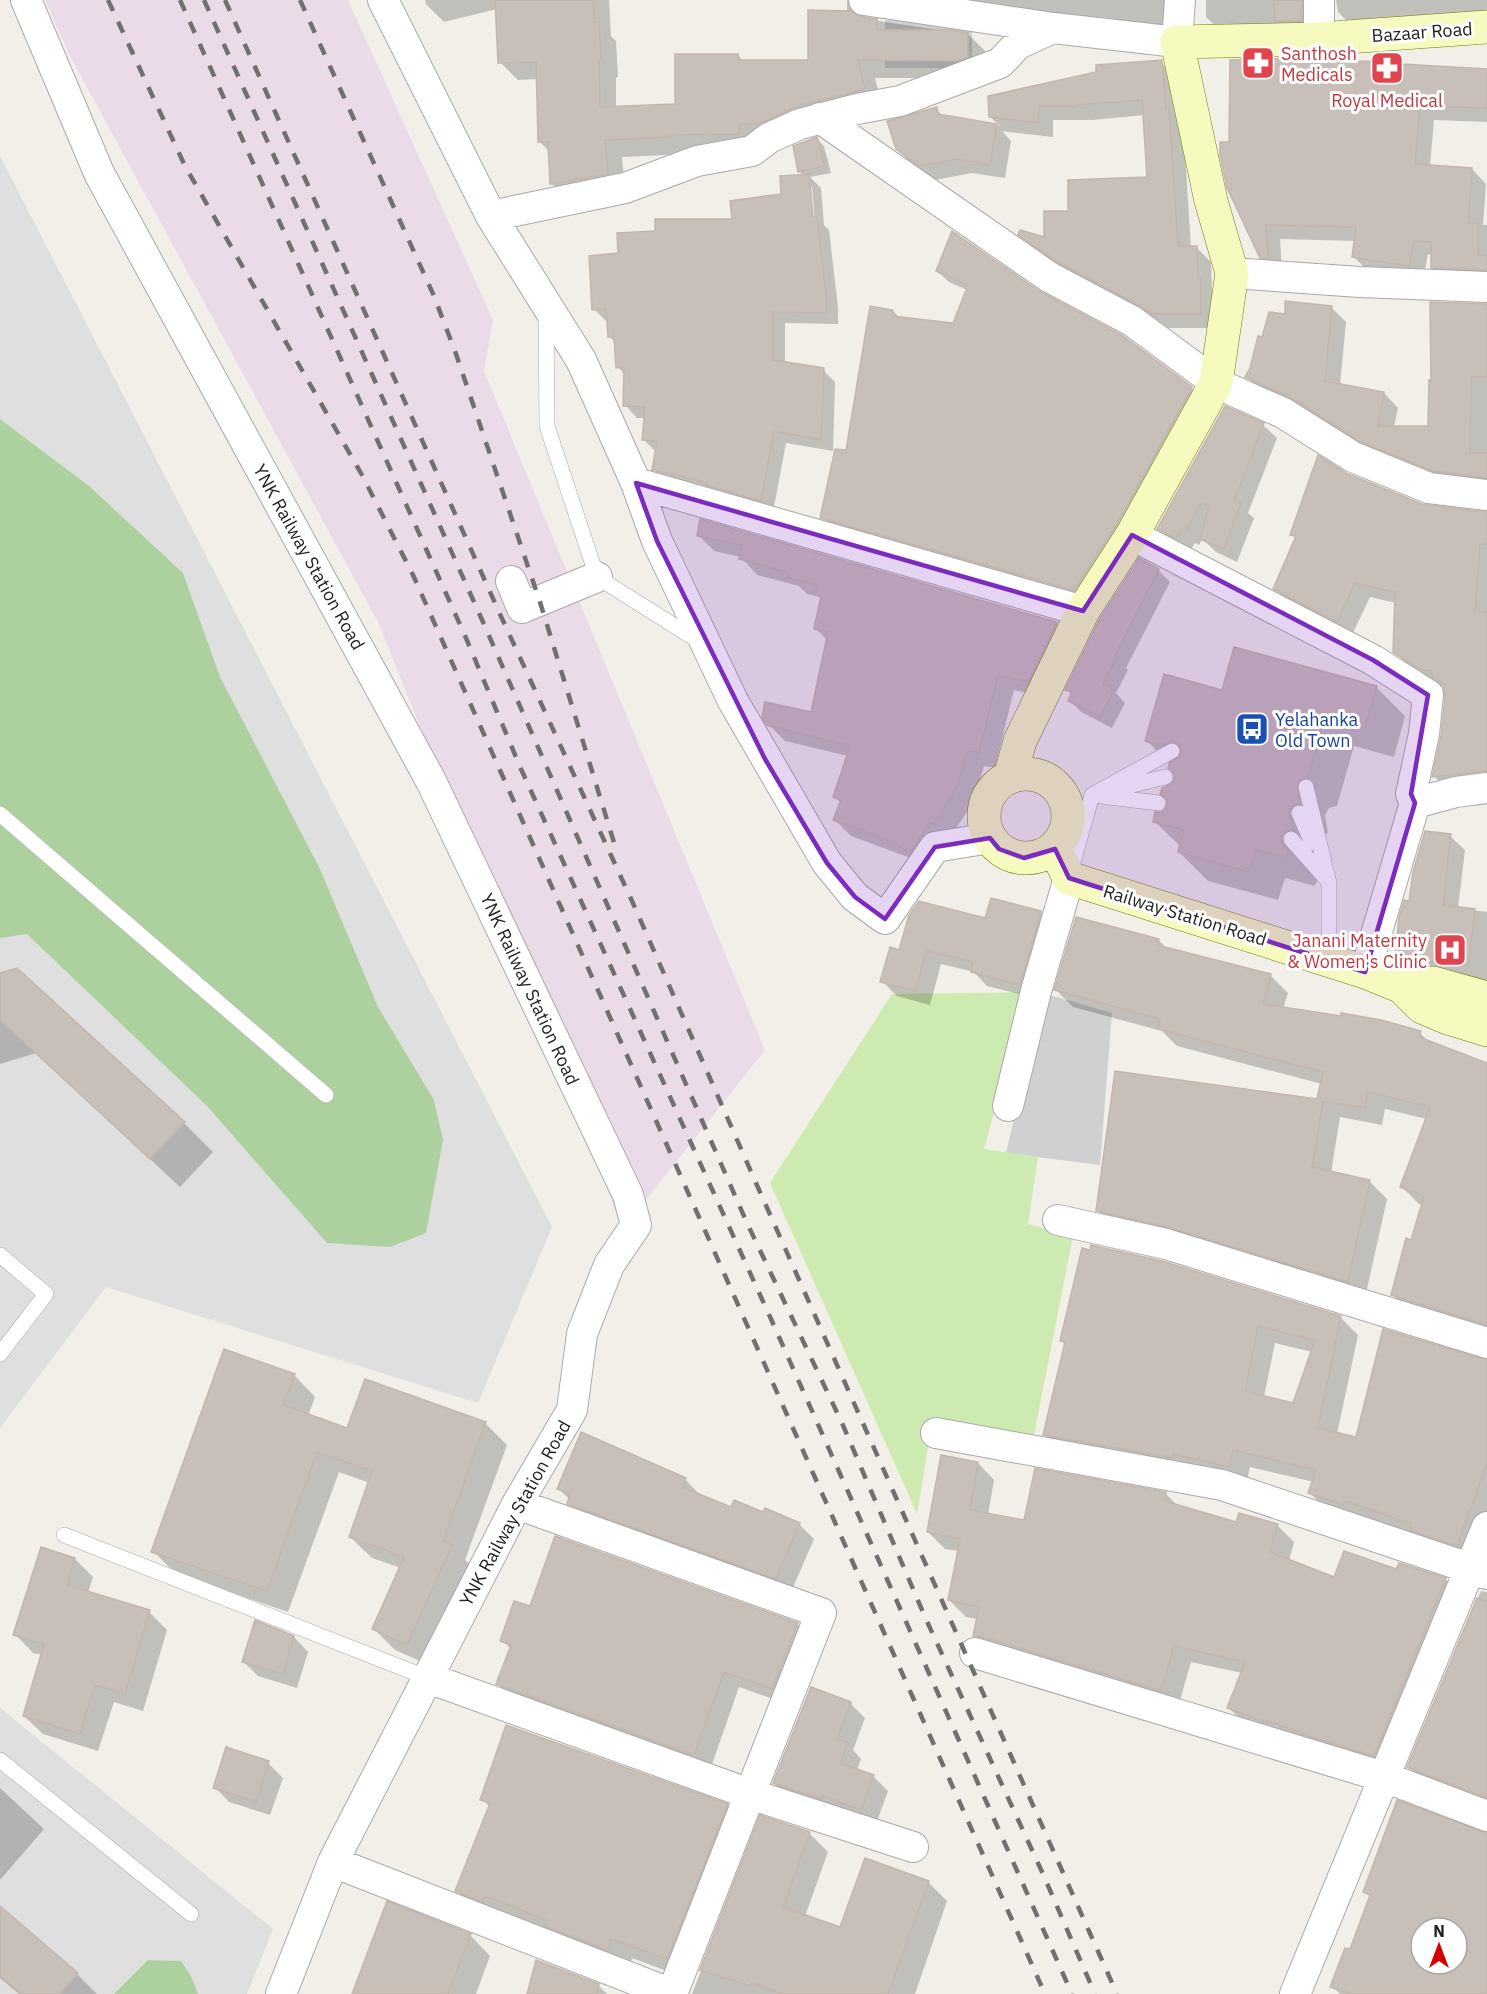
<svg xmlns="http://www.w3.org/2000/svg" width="1487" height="1994" font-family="'IBM Plex Sans',sans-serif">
<rect width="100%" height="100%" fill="#f2efe9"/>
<!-- residential -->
<path fill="#e0dfdf" d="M0,156l552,1071 -74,176 -372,-116 -106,141z
M0,1708l273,221 -26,65h-247z"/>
<!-- industrial -->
<path fill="#ebdbe8" d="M45,0h303l145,320 -9,51 281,679 -142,179 -245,-607 -307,-564z"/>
<!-- religious -->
<path fill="#d0d0d0" d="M885,20h87v48h-87z
M1043,993l69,20 -12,152 -94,-12z"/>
<!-- grass -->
<path fill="#cdebb0" d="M1027,992l-43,157 54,8 -10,67 45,12 -39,199 -102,-11 -15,90 -147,-331 122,-189z"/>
<!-- forest -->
<path fill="#add19e" d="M0,419l89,67 94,87 37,104 100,192 58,138 56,93 9,40 -17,93 -36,14 -63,-4 -120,-137 -180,-172 -27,4z
M148,1960l33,1 10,15 7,18h-84z"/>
<!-- shadow -->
<path fill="#0003" fill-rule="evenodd" d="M425,0h184l2,36 5,5 2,36 -2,1v30l61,-3 61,-50 5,6h67l37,-49v-12h319v35h-33l-16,-16 -131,-9 -118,-3 -3,12 103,15 18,18 -1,22 -10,4h-100l7,28 -194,48 -66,3 3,35 -55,9 -18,-17 -2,-32 -10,-10 -2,-63 -20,1 -18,-18 -3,-53 -53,13 -18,-18z
M1206,0h108l-4,29 -94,-3 -10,-9z
M1336,0h151v20l-135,6 -14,-14z
M1161,62l15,15 7,47 8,123h5l15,15 1,30 4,3v33h-48l-11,-8 -83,-43 -39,-28 -15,-15 25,5 25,-26 78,-34 -4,-64 -52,5h-39v17l-51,-6 9,10 -6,37 -33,-5 -37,7 -23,-16 -15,-15 39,-40 8,8 56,9 -10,-9z
M1302,62l101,3 84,13v44l-53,-2 -4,46 42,3 14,15 -3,41h4v58l-40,-1 -15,-15v-12l-4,-1 -5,26 -55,-9 -14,-14 2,-16 -76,-2 2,33h-6l-15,-15 -31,-113z
M817,139l7,7 7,27 -21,4 11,11 3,37 5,5 9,77v17l-53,-1v41l38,6 12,12 -2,69 -47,-8 -13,69 -107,-31 -13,-12 3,-17 -12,-12 2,-22h-9l-12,-13v-30l-7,-8 -2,-24 -7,-7 -1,-15h-2l-12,-12 25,-55 38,-22 77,-12 49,-25 21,-19 -5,-5zM809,187h3l3,37h-3z
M937,271l101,22 84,44 69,51 12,12 -117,201 -253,-72 -11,-12 25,-65 46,-141 7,7 54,7 13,-35 -18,-8z
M1487,306v184l-38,-5 -72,-29 -115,-64 -15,-15 17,-38 23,-23 44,-9 15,15 -6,63 44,8 14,15 -4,19 36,1z
M1263,425l14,13 -29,75 6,5 -17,44 -21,-10 -14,-13 -3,6 -4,-2 -5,8 -17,-9 -14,-14z
M1346,474l80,33 61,6v274l-39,4 -14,-15 9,-40 4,-39 -2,-9 -35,-21 -15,-15 1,-49 -26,-6 -18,38 -63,-32 -14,-15 21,-49 -4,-5z
M701,521l355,102 16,16 -28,58 -30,-7 -19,78 -11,-2 -11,37 -24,36 -36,20 -62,-23 -16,-16 6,-17 -7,-7 14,-40 -63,-15 -17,-17 44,-10 16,-73 -12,-12 6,-29 -2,-3 -13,-3 -8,-8 -42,-11 -16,-18 -27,-6 -16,-16z
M1158,570l12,12 -44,86 2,2 -12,23 9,10 -13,25 -31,-16 -11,-12 2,-5 -5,-5z
M1376,687l29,29 -11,41 -40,-11 -17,60 -8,2 -4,7 3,18 -7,3 -11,36 7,9 -2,5 -30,-8 -7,22 -70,-19 -29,-29 2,-5 -27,-26 15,-16 3,-19 4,-7 -6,-15 -23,-23 76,-49z
M1450,836l15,14 -7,58 29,4v68l-76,-8 -15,-15 14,-54z
M1041,913l14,14 -20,71 -48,-12 -13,-14 -33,-8 -11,41 -33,-9 -15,-15 19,-29 85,-32z
M1158,940l10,9 102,26 18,18 -5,16 137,24 9,9 58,21v273l-77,-24 -17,-17 30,-90 -4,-1 -18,-18 26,-67 -42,-10 -3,16 -42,-8 -9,56 38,8 18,18 -22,99 -250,-70 -18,-18 221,-110 4,-16 -145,-38 -15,-15 -89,-24 -17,-17z
M0,974l184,149 29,29 -33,35 -144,-134 -36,11z
M1340,1317l18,18 -21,99 20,4 130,-77v183l-9,19 -151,-53 -17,-17 4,-11 -64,-15 -4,17 -184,-32 -18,-18 22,-89 -5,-4zM1275,1343l37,9 -18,52 -30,-7z
M294,1375l21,22 -7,19 40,14 18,-49 120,43 21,21 -42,115 8,7 -44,98 -34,-15 -21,-21 27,-61 -29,-10 -22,-21 20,-54 -31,-11 -51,140 -113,-39 -22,-22z
M978,1463l16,17 -6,35 37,6 141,-27 13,13 58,16 40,2 17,17 -5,19 46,18 62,-8 3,-7 46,16 17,17 -72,175 -145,-47 -17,-17 13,-35 -51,-11 -13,45 -187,-55 -17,-16 4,-17 -12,-2 -17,-17 10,-49 -14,-2 -17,-17z
M685,1479l14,15v1l33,14 32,5 35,10 15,15 -23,53 -208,-74 -14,-15 1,-3 -11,-11z
M556,1538l242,87 15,15 -25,64 -49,-17 -29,83 -196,-70 -16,-16 13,-35 -9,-9 29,-32z
M75,1559l18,18 -5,16 61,19 18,18 -24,81 -29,-9 -16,49 -55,-17 -19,-18 19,-61 -10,-2 -18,-19z
M1481,1591l6,1v215l-61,-23 -17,-17z
M294,1637l14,15 -11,36 -39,-12 -14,-14z
M850,1703l15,15 -12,32 8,9 -4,11 16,6 15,15 -12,33 -87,-26 -15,-15z
M268,1763l15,15 -13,37 -41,-13 -14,-15z
M0,1788l44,41 -44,51z
M482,1799l245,7 20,20 -59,153 -56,-21 -3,12 -152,-59 -21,-21 34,-83z
M761,1817l48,16 19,19 -23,64 36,13 87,-47 19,19 -32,93h-223z
M1487,1834v160h-147l-8,-8 19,-35 20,-54 -6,-5zM1421,1928h36v36h-36z
M0,1907l77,67 20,20h-78l-19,-16z
M470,1935l20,21 -14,38h-119z
M599,1986l8,8h-78z"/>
<!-- building -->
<path fill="#c7bfb8" stroke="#c4b6ab" stroke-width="1.5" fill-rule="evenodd" d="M495,0h98l1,22h5l2,38h-2l1,47 75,-3v-50h63v6h70v-50l43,1 10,6 16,2v11h72l19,3v24l-11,4 -99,-1 7,28 -7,3 -63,16 -36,17h-20v10l-68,1v2l-66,3 3,34 -58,10 -2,-42h-10l-2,-80 -38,1z
M1274,0h28l-1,21h-26z
M1301,58v2l101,2v2l85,5v39l-67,-2 -5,58 57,4 -4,55h10v32h9v15l-56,-2v-26l-17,-1 -5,25 -57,-9 4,-30 -90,-2 2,33h-8l-33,-70 -7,-33v-13h9l1,-82z
M1162,60l4,48h3l9,138h19l1,33h3v35h-49l-12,-8 -82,-44 -40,-27 2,-5 24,7v-26h24v-31l79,-3 -5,-77 -64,5v1h-39l-1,17 -49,-6 -1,-21 108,-24v-7z
M937,107l1,7 59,10 -7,41 -33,-6 -37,7 -24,-17 -9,-28z
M817,137l8,29 -27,6 -5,-26z
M809,174l4,43 4,-1 9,78v19l-53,-1v48l51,8 -3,72 -47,-9 -13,70 -55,-16v-3l-54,-12 5,-29 -15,-1 3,-33 -22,-1 1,-39 -8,1 -2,-31h-6l-2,-28 -14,1 -3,-54 29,-3 -1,-20 38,-2v-12h77l-2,-18 51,-7 -1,-18z
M952,231l87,60 84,45 69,51 -76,138 -42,65 -254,-72 15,-69 11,1 24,-144 23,4 -1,6 61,7 15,-38 -32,-14z
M1285,301l47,5 -7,75 59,11 -6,34h50l1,-46 2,1 -1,-79 57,2v73h-16l-1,76h17v25l-54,-7 -72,-29 -69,-44 -47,-21 5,-9 8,-32 4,1 7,-25 16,2z
M1225,406l39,17 -30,78 7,2 -17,46 -24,-10 9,-33 -8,-3 -16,29 -4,-2 -5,8 -19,-9z
M1318,455l28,18 76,31 65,8v32h-7l-5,67 12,1v159l-55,6 9,-41 4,-39 -2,-13 -11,-7 -1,-7h-10l-28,-18 2,-60 -40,-9 -18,39 -64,-33 23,-53 -6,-1z
M700,519l357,103 -29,60 -30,-7 -19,78 -11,-2 -11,36 -24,37 -4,-1 -19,30 -15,-10 -62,-23 8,-20 -8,-3 17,-51 -83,-21 -5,-8 3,-15 46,10 17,-80 -14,-3 7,-33 -6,-1 3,-10 -29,-7 1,-5 -51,-14 3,-14 -45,-9z
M1139,558l20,11 -44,87 2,1 -14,27 11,6 -14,27 -32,-16 4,-9 -7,-2 34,-70z
M1234,647l143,39 -12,42 -40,-10 -17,60 -8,2 -3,5 3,18 -8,4 -3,5 5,18 -9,1 -3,5v6l6,9 -2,7 -30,-9 -7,23 -71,-20 6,-22 -31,-8 2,-10h6l5,-4 1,-8 -7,-6 2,-6 9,-4 3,-4v-6l-6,-6 1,-4 11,-7 2,-6 -4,-8 -5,-2 -13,5 -15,-5 19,-67 58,16z
M1425,831l26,3 -8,71 32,4 -7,57 -73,-8 4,-41 5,-17 5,1 4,-29z
M991,898l50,13 -21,74 -49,-13 2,-10 -47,-12 -10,41 -36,-9 10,-35 9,3 10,-35 10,-14 66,17z
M1076,917l83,22 -2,6 114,29 -8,30 78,12v-3l40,7 40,11 -2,6 68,26v262l-96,-30 15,-57 5,2 13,-44 -24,-9 30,-80 -62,-15 -3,16 -42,-7 -11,66 58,13 -22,102 -177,-54 -75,-17 19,-140 202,28 6,-27 -165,-43 2,-10 -106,-29z
M17,968l168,154 -35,37 -150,-139v-47z
M1091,1245l71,16 179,55 -23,112 38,9 27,-108 104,31v103l-30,83 -47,-16 2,-6 -67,-23 -2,4 -35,-12 8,-23 -83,-20 -4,17 -56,-13v4l-130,-23 22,-93 -5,-1 22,-93 8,2zM1258,1326l57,14 -22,63 -48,-12z
M224,1349l71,25 -12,31 64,23 18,-49 121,43 -43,119 9,4 -45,100 -35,-16 32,-72 -55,-20 23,-66 -55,-19 -50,139 -116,-39z
M581,1432l105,46 -4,9 49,20 3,-7 29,12 2,-4 35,15 -24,56 -209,-75 3,-10 -13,-5z
M941,1455l37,7 -8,48 54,10 11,-52 131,24 -1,9 71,21 3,-9 39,11 -8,28 64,25 10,-26 52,18 3,-6 47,15 -72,178 -53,-16 -53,-19v2l-41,-15 18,-46 -71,-16 -13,45 -181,-55h-7l6,-29 -31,-7 12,-61 -33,-7z
M555,1536l243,87 -26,66 -48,-17 -30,83 -198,-71 15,-39 -11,-4 14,-40 16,5z
M41,1547l34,11 -8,27 83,25 -25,84 -30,-9 -15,49 -57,-18 21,-72 -31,-9z
M1477,1598l10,4v196l-80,-31z
M255,1620l39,16 -11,38 -41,-12z
M811,1687l40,15 -14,37 11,4 -8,20 34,12 -13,35 -38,-14 -1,3 -49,-16z
M506,1725l222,79 -61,155 -56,-20 -3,12 -63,-25 1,-6 -61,-24 -2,6 -28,-11 35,-88 -10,-3z
M226,1747l43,14 -13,41 -43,-14z
M1397,1800l90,33v161h-136l-21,-7 15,-39 5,1 20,-54 -7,-3zM1421,1928h36v36h-36z
M760,1815l50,17 -27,75 57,20 25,-69 64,23 -41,113h-106l-30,-11 -1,3 -51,-16z
M387,1901l84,33 -23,60h-96z
M0,1906l78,67 -18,21h-39l-21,-18z
M536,1960l63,24 -2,10h-70z"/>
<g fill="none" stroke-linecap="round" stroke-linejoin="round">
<!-- lane casing -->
<g stroke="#a9a9a9" stroke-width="16">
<path id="lane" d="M546,314l1,112 50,151 103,65
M1306,787l22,92
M1112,790l53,-13
M1101,796l57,7
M1299,813l13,30
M0,814l326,281
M1291,839l38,43v78
M1070,873l22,-78 80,-44
M0,1255l46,39 -46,60
M64,1535l364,143
M0,1760l191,154"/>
</g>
<!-- street casing -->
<g stroke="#a9a9a9" stroke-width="32">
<path id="street" d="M26,0l73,173 332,608 197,414 8,30 -27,40 -27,69 -10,76 -55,94 -184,358 -52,132
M383,0l108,216 90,144 55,123 21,58 76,160 94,162 28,34 30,22 50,-72 55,-9
M864,0l189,28
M1319,0v39
M820,118l229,159 83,44 84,62 67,30 70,44 76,31 58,7
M491,216l134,-28 72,-27 55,-10 17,-13 31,-14 57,-15 43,-8 100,-38 18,-19 35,-16 124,14 3,-42
M1232,273l128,9 127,5
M636,483l447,128
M1132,535l241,125 55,35 -4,39 -13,60 4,9
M511,581l11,27 75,-31
M1365,972l50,-169 41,-11 31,-4
M1008,1106l28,-115 33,-113
M1058,1220l108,24 321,99
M936,1433l286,52 265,89
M975,1653l409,124 103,39
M428,1678l322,116 71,-181 -304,-109
M333,1862l339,132
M672,1994l78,-200 163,53
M1295,1994l192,-467"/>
</g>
<!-- secondary casing -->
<g stroke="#707d05" stroke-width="34">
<path id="secondary" d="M984 816a42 42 0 1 1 84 0a42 42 0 1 1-84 0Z
M1010,777l10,-36 63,-130 49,-76 84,-152 16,-110 -21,-72 -34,-159 142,-3 168,-12
M1054,847l15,31 296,94 37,15 20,20 26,11 39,12
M1402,987l31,-4 54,15"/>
</g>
<!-- lane -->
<use href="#lane" stroke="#fff" stroke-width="15"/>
<!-- street -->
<use href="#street" stroke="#fff" stroke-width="30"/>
<!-- secondary -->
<use href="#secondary" stroke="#f7fabf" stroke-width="33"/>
<!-- rail -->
<path stroke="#707070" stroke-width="4.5" stroke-dasharray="12 12" stroke-linecap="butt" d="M108,0l77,166 177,309 51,100 632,1419
M180,0l286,638 55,131 250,550 301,675
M204,0l279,622 264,601 95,200 83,194 118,257 52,120
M225,0l274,612 133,289 128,291 357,802
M300,0l134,296 22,58 84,248 76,247"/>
</g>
<!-- marked area -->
<path fill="#7b2cbf" fill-opacity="0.2" stroke="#7b2cbf" stroke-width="4.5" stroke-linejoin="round" d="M636,483l447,128 49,-76 241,125 55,35 -17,99 4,9 -50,169 -296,-94 -14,-29 -31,9 -25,-9 -9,-11 -55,9 -50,72 -30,-22 -28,-34 -62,-104 -108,-218z"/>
<!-- icons -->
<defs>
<g id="pharmacy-square" transform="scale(1.725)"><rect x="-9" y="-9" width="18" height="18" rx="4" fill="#e0444e" stroke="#fff"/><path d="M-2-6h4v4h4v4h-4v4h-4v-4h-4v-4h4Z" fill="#fff"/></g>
<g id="bus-square" transform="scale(1.725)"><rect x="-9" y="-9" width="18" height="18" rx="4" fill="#1a4fb4" stroke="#fff"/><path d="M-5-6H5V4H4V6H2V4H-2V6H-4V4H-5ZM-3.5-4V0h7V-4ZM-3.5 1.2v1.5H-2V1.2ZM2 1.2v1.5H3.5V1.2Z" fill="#fff"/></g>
<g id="hospital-square" transform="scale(1.725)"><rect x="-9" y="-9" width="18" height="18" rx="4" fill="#e0444e" stroke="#fff"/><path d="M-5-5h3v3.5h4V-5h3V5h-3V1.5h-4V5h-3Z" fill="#fff"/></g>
</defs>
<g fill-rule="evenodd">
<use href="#pharmacy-square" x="1258" y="63"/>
<use href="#pharmacy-square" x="1387" y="68"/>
<use href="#bus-square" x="1252" y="729"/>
<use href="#hospital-square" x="1450" y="950"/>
</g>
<g text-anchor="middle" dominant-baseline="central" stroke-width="6" stroke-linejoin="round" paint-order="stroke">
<!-- street labels -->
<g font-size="18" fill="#222" stroke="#fff">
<text transform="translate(1422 32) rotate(-4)">Bazaar Road</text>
<text transform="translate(309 557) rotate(61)">YNK Railway Station Road</text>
<text transform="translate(1185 915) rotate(17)">Railway Station Road</text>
<text transform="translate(530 989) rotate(65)">YNK Railway Station Road</text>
<text transform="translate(515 1513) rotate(-61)">YNK Railway Station Road</text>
</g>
<!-- health labels -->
<g font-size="18" fill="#be3a42" stroke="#fff" text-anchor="start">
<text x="1281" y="53">Santhosh<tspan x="1281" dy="21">Medicals</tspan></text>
<text x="1387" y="100" text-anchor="middle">Royal Medical</text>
<text x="1427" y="940" text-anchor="end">Janani Maternity<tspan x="1427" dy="21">&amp; Women's Clinic</tspan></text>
</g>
<!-- transit labels -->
<g font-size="18" fill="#164399" stroke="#fff" text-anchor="start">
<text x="1275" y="719">Yelahanka<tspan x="1275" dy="21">Old Town</tspan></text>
</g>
</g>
<!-- north arrow -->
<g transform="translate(1439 1946)"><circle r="28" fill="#ffffff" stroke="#a7a7a7" stroke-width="1.5"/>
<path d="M0-4.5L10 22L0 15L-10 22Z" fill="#d40000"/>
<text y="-9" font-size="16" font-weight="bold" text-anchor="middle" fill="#222222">N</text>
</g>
</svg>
